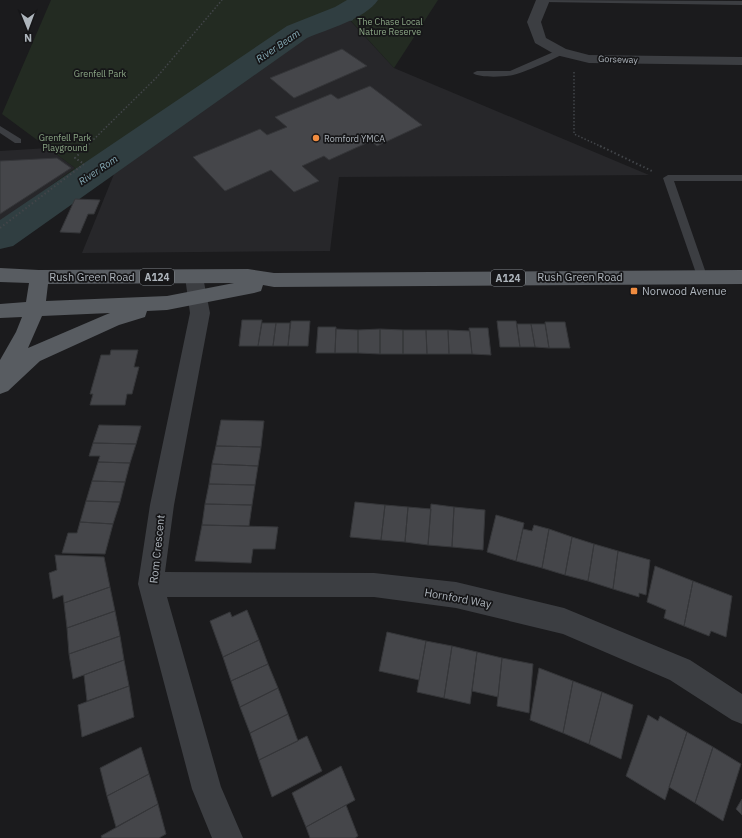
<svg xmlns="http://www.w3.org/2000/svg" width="742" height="838" font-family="'IBM Plex Sans',sans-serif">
<rect width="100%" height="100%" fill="#1b1b1d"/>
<!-- built -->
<path fill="#27272a" d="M345,15l49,53 255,107 -310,2 -9,74 -248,2 32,-79 188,-135z
M48,148l27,20 -75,55v-72z"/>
<!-- green -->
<path fill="#232b22" d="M51,0h387l-44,68 -52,-57 -28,10 -184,120 -130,92v-10l75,-55 -73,-54z"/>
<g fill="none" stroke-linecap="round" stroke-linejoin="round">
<!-- stream -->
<path fill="#303e41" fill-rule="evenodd" d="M353,6l3,1 -3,13 -2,1 -2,-1z"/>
<!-- river -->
<path fill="#303e41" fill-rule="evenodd" d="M347,0h31c-13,19 -50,29 -71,38l-294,208 -13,3v-29l287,-194 48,-19z"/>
</g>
<!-- building -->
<path fill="#45464a" stroke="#353639" d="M342,49l25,17 -73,32 -24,-20z
M370,86l52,39 -45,21 -6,-5 -42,19 -5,-4 -22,10 17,15 -25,11 -23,-22 -46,21 -32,-34 67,-28 7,6 20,-8 -12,-10 56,-23 7,5z
M57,158l14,10 -71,46v-53z
M75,199l25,1 -6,14h-6l-8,19 -20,-1z
M242,320h20l-4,26h-19z
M291,321h19l-2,25h-20z
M497,321h19l4,26h-20z
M545,322h20l5,26h-21z
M262,323h14l-3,23h-15z
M276,323h14l-2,23h-15z
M517,324h14l4,23h-15z
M531,324h14l4,24 -14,-1z
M318,327h18l-1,26h-19z
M469,328h19l3,27 -19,-1z
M336,329l22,1v23h-23z
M380,329v25l-22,-1v-23z
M380,329l23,1v24h-23z
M403,330h23l1,24h-24z
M426,330h22l1,24h-22z
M448,330l22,1 2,23h-23z
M111,350h27l-4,17h5l-7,27h-5l-2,11h-35l3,-11h-3l11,-39h9z
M221,420l43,1 -3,26 -45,-1z
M99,425l42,1 -5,18 -43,-1z
M93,443l43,1 -6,19 -32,-1 2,-6h-11z
M216,446l45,1 -3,19 -46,-2z
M98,462l32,1 -5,19 -33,-1z
M212,464l46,2 -3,19 -46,-1z
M92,481l33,1 -5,20 -34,-1z
M209,484l46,1 -3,20 -47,-1z
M86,501l34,1 -7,22 -33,-2z
M355,502l30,3 -4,35 -31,-3z
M205,504l47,1 -3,21 -47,-1z
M431,504l23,3 -2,40 -24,-2z
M385,505l23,2 -3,35 -24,-2z
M408,507l23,2 -3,36 -23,-3z
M454,507l31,3 -2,40 -31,-3z
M496,515l28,8 -8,38 -29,-9z
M80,522l33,2 -8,30 -43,-1 6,-20h9z
M202,525l76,2 -3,22h-22l-2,14 -56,-2z
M534,525l15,4 -7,39 -26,-7 7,-32 9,2z
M549,529l23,8 -7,38 -23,-7z
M572,537l22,7 -6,37 -23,-6z
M594,544l24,7 -5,38 -25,-8z
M618,551l32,9 -4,35 -7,-2v4l-26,-8z
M55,555l49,2 6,30 -46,16 -1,-8 -10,4 -4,-26 8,-3z
M655,566l38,15 -9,45 -20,-8 2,-8 -19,-8z
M693,581l39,15 -6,41 -15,-6 -2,5 -25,-10z
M110,587l5,24 -48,17 -3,-25z
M247,610l12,30 -36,17 -13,-36 20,-9 2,5z
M115,611l5,25 -51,18 -2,-26z
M387,632l39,9 -7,39 -40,-9z
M120,636l4,24 -51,19 -4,-25z
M259,640l9,24 -37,17 -8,-24z
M426,641l26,5 -8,52 -27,-6z
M452,646l25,6 -7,52 -26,-6z
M477,652l25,6 -4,39 -26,-6z
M502,658l31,6 -4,49 -32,-7z
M124,660l5,26 -42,15 -3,-26z
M268,664l10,24 -38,19 -9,-26z
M539,668l34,13 -10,52 -33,-13z
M573,681l29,11 -13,52 -26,-11z
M129,686l5,31 -52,20 -4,-32z
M278,688l10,26 -38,19 -10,-26z
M602,692l31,13 -12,54 -32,-15z
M288,714l10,27 -39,19 -9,-27z
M648,715l10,6 2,-5 27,16 -22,68 -39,-24z
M687,732l26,15 -18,56 -26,-16z
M307,736l15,35 -50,26 -13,-37z
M141,747l8,27 -42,22 -7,-28z
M713,747l28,17 -18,57 -28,-18z
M341,766l14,34 -49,27 -14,-34z
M149,774l9,30 -42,23 -9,-31z
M742,799v16l-6,-6z
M158,804l8,30 -7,4h-57l-1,-2z
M346,805l12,31 -3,2h-45l-4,-11z"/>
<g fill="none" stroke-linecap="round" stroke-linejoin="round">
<!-- path-far1 -->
<path stroke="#424549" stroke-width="1.5" stroke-dasharray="1.5 2" stroke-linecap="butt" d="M574,72v62l28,13
M86,147l71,-70 65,-77"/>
<!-- path -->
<path stroke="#424549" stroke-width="2" stroke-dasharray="1.5 2.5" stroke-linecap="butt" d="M600,146l54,26
M0,228l84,-64 -9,-6 12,-12"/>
<!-- service -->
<path fill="#3c3e42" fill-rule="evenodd" d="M540,0l202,1v4l-198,-3z
M558,50l7,2c-6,6 -43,21 -52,23 -8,2 -35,3 -40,-2l4,-2h33z
M0,126l21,13v4h-6l-15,-10z
M668,175h74v6h-68l33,95 -1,3 -4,1 -5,-4 -34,-98z"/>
<!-- minor -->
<path fill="#3c3e42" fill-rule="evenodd" d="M536,0h14l-9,22 5,16 20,11 23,6 153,2v8l-153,-2 -33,-8 -21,-12 -8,-21z
M194,270l7,2 2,5 7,36 -36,192 -9,67 209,1 82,9 108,26 126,52 52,34v30l-10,-4 -62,-40 -107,-46 -107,-26 -82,-11h-207l54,190 22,51h-31l-20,-49 -54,-205 12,-79 40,-192 -5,-36 2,-5z"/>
<!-- primary -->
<path fill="#585c61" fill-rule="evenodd" d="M0,268l39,2 209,-1 26,4 468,-3v14l-468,3 -11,-2 -2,6 -7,2 -87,17 -20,1 -2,6 -26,8 -79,36 -32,30 -8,3v-34l16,-28 6,-15 -22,1v-14l26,-2 3,-19 -29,-1zM234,283l-67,13 -121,5 2,-17zM110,313l-5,2 -77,33 14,-32z"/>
</g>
<!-- markers -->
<g fill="#f08c40" stroke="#161618" stroke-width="1.5">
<circle cx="316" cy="138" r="4"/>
<rect x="630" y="287" width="8" height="8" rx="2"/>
</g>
<g text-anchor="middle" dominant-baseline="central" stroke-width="3.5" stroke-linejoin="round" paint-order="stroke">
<!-- far-park labels -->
<g font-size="9" fill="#8ba785" stroke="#161618">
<text x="390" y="21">The Chase Local<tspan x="390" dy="10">Nature Reserve</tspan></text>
<text x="100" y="73">Grenfell Park</text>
<text x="65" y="137">Grenfell Park<tspan x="65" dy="10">Playground</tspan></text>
</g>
<!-- far-street labels -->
<g font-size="9" fill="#aeb5bc" stroke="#161618">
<text transform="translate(618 59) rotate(2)">Gorseway</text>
</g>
<!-- far-poi labels -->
<g font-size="9" fill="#aeb5bc" stroke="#161618" text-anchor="start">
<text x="324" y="138">Romford YMCA</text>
</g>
<!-- far-water labels -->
<g font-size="10" font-style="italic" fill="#86abb6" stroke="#161618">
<text transform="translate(278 46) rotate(-34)">River Beam</text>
<text transform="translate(98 170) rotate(-34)">River Rom</text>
</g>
<!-- shield labels -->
<g fill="#161618" stroke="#80858b" stroke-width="1">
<rect x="140" y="269" width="34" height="16" rx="3"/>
<rect x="491" y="270" width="34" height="16" rx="3"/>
</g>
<g font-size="10" font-weight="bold" fill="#aeb5bc">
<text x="157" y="277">A124</text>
<text x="508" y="278">A124</text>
</g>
<!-- street labels -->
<g font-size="11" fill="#aeb5bc" stroke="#161618">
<text x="92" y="277">Rush Green Road</text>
<text x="580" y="277">Rush Green Road</text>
<text transform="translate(157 549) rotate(-84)">Rom Crescent</text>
<text transform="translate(458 598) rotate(10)">Hornford Way</text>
</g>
<!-- poi labels -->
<g font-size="11" fill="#aeb5bc" stroke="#161618" text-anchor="start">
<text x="642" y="291">Norwood Avenue</text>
</g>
</g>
<!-- north arrow -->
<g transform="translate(28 28) rotate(179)" stroke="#161618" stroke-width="3" paint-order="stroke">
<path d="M0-3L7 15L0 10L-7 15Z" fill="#aeb5bc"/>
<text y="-6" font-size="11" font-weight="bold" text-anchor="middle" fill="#aeb5bc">N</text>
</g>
</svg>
